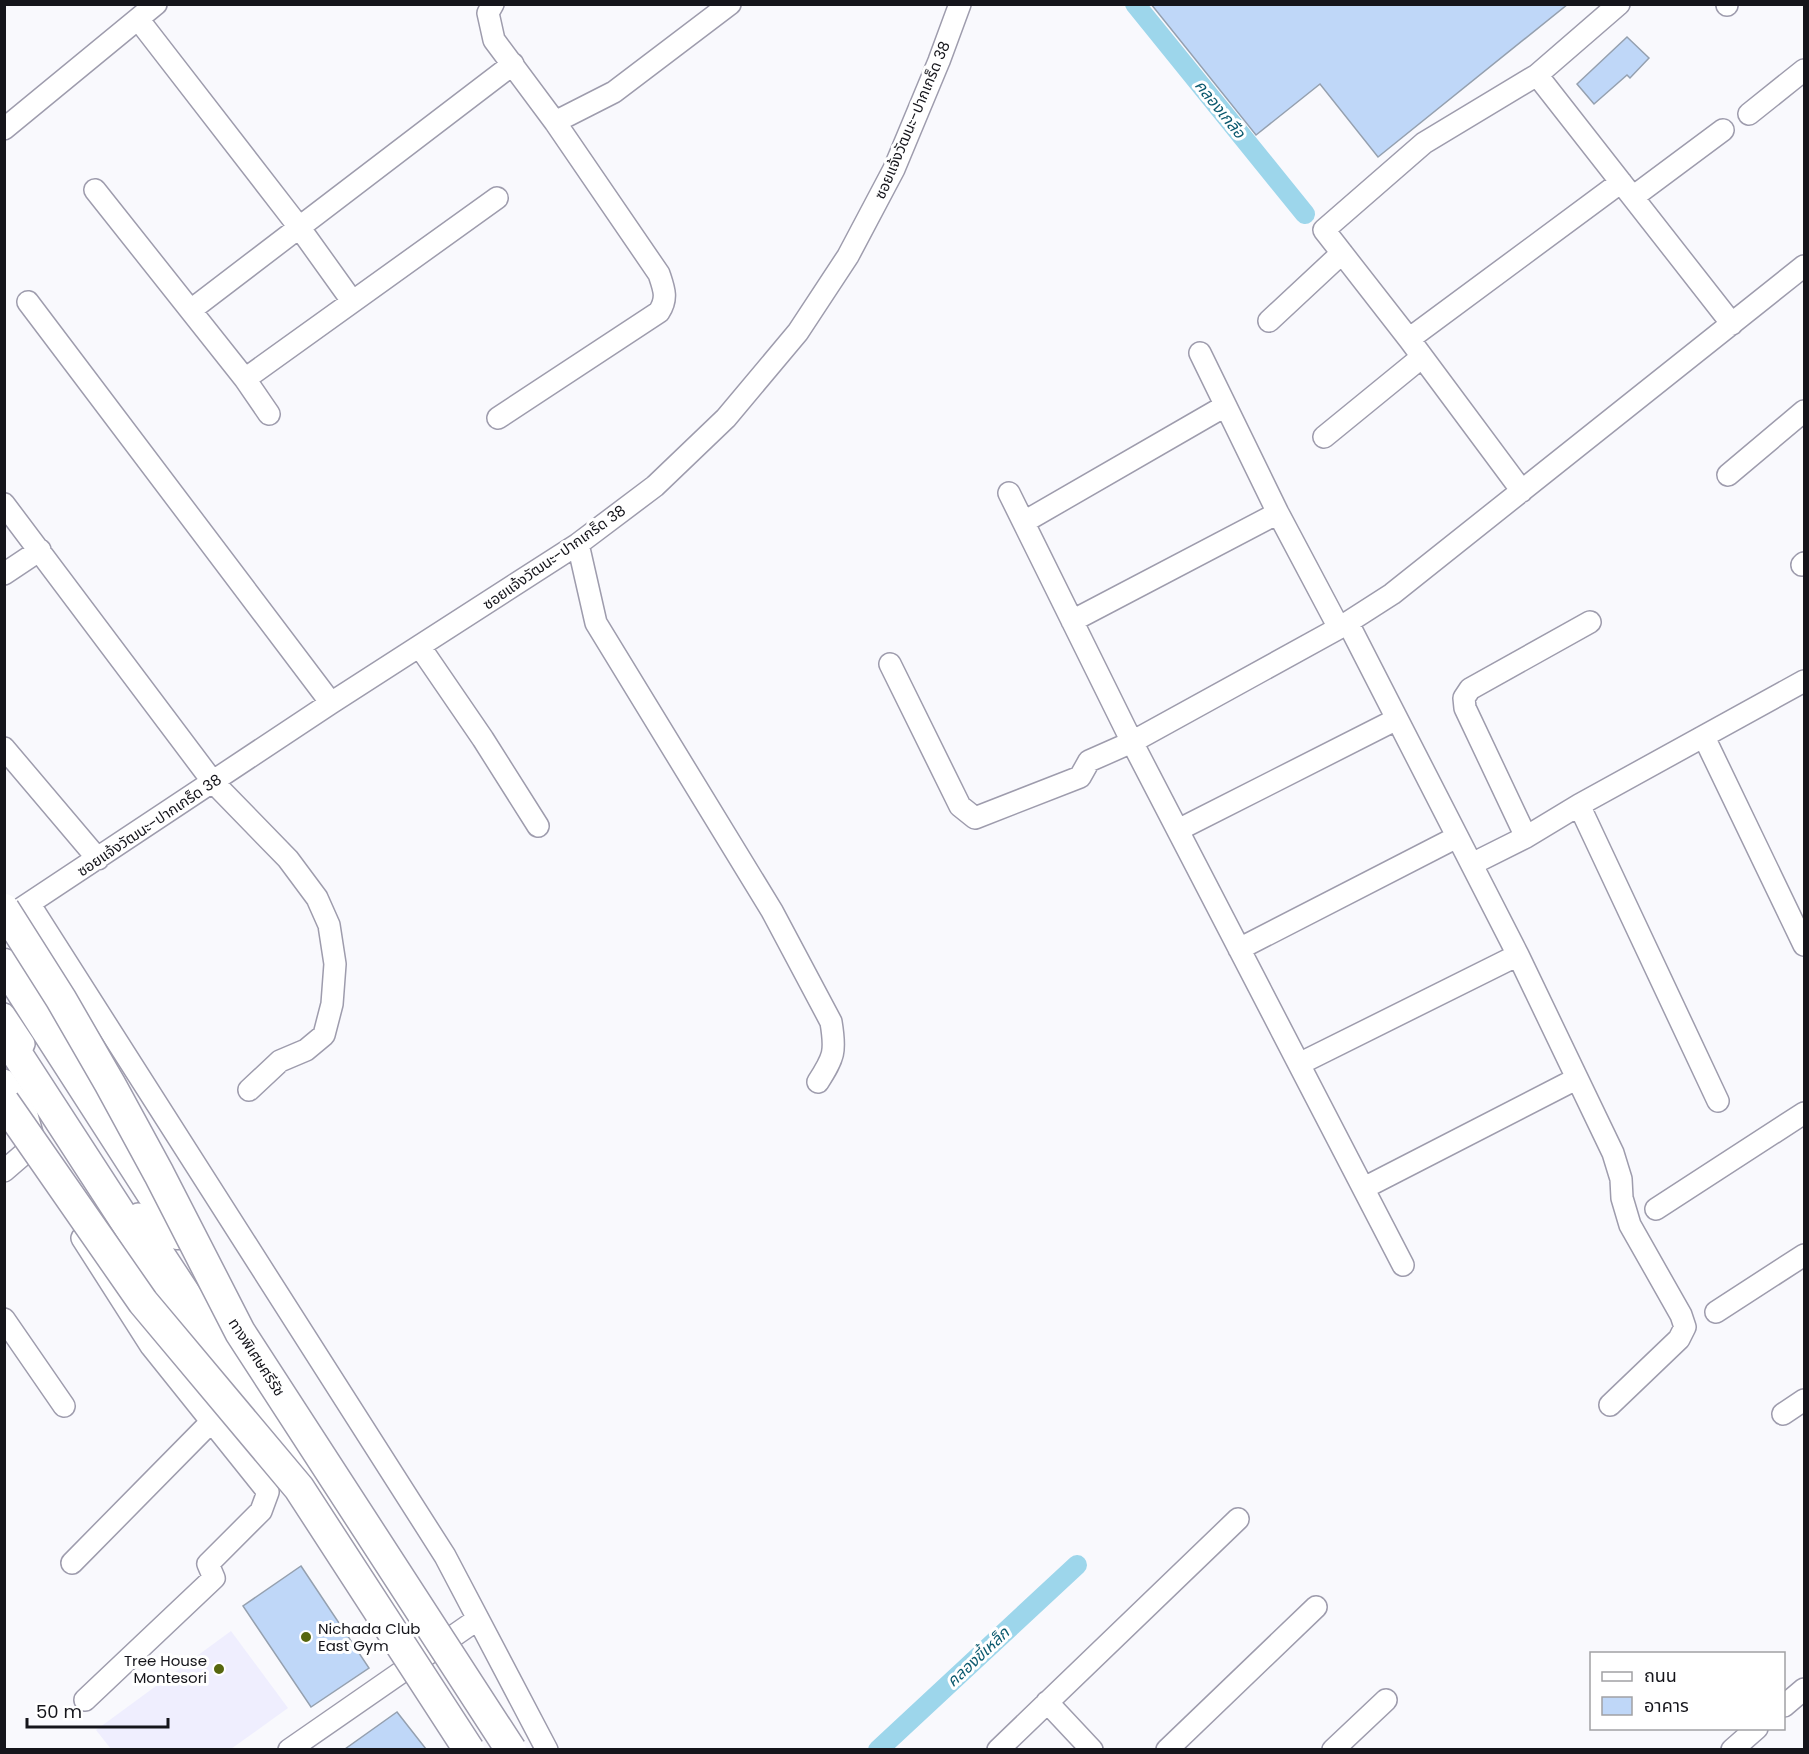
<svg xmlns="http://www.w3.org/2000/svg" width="1809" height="1754" font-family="Poppins,'Noto Sans Thai',sans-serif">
<rect width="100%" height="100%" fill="#f9f9fd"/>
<!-- built -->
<path fill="#efeefe" d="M231,1631l57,77 -57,41h-120l-15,-19z"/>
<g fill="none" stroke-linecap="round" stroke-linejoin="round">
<!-- canal -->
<path stroke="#9dd6eb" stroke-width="20" d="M1135,4l170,210
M878,1750l199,-185"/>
</g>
<!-- building -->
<path fill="#bfd7f8" stroke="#95a0af" stroke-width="1.5" d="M1151,4h417l-190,153 -58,-73 -64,51z
M1627,37l22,21 -19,20 -3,-3 -33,29 -17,-20z
M301,1566l68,102 -58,39 -68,-101z
M397,1712l29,37h-81z"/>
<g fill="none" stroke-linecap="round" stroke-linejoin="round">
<!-- minor casing -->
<g stroke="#9e9cad" stroke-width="24">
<path id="minor" d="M493,4l-5,9 6,27 61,82 104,152c5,15 9,24 0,38l-161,106
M1727,5v-1
M138,19l161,208 53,74
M1537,75l195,249
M1749,114l55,-44
M555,122l59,-30 116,-88
M4,129l152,-125
M95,190l150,189 24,35
M1633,197l90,-67
M28,302l303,401
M191,310l322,-246
M1269,321l73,-68
M1409,339l212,-157
M1200,353l78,160 61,115
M245,379l252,-181
M1324,437l98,-80
M1728,475l76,-64
M1522,491l-113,-152 -85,-109 100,-87 113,-68 82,-71
M1009,493l123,249 271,523
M4,504l209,278 75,77 29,39 12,27 6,39 -3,40 -8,31 -18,15 -26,11 -31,29
M1024,522l201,-116
M578,544l18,79 176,288 59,111c5,30 3,35 -13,60
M1802,565l2,-2
M4,574l36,-24
M1072,621l206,-108
M1348,623l170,332 95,198 8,26 1,19 8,27 51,90 4,12 -6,12 -69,66
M420,647l63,92 55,87
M890,664l70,142 15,12 105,-41 9,-16 43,-19 207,-114 53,-34 412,-328
M1704,737l100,208
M4,748l94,111
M1579,805l139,296
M1178,830l219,-111
M1526,837l-61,-129 -1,-10 6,-9 120,-67
M1472,864l54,-27 53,-32 225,-124
M30,905l415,651 102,194
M4,920l327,-217 247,-159 77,-58 71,-68 72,-86 50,-76 46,-87 45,-108 21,-57
M1239,949l218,-112
M4,1014l20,30
M1299,1064l219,-109
M4,1080l23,35 6,22 -7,15 -22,19
M1364,1188l212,-109
M1656,1209l148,-96
M138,1214l283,431
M82,1238l69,108 117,146 -7,19 -53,53 6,14 -129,122
M1716,1312l88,-57
M4,1319l60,87
M1783,1414l21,-14
M72,1563l139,-141
M1047,1702l45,48
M1784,1706l20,-17
M289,1750l189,-131
M998,1750l240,-231
M1167,1750l149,-143
M1333,1750l53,-50
M1732,1750l25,-22"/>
</g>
<!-- highway casing -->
<g stroke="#9e9cad" stroke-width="33">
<path id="highway" d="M4,964l174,270
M4,1034l249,384"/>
</g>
<!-- minor -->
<use href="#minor" stroke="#fff" stroke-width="21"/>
<!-- highway -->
<use href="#highway" stroke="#fff" stroke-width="30"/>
<!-- highway-bridge casing -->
<g stroke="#9e9cad" stroke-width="33" stroke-linecap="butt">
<path id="highway-bridge" d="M4,909l57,90 49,85 49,90 81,158 271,418
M4,1102l139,200 156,186 170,262"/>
</g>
<!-- highway-bridge -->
<use href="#highway-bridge" stroke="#fff" stroke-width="30"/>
</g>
<!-- markers -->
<g fill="#56660e" stroke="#fff" stroke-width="2">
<circle cx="306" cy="1637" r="6"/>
<circle cx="219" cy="1669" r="6"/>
</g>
<g text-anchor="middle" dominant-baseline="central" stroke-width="6" stroke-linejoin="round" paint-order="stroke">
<!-- street labels -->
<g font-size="15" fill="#15151b" stroke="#fff">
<text transform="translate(912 120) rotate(-67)">ซอยแจ้งวัฒนะ-ปากเกร็ด 38</text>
<text transform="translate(554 557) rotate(-35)">ซอยแจ้งวัฒนะ-ปากเกร็ด 38</text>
<text transform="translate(149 825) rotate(-34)">ซอยแจ้งวัฒนะ-ปากเกร็ด 38</text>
<text transform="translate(257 1357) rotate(57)">ทางพิเศษศรีรัช</text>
</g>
<!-- poi labels -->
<g font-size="15" fill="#15151b" stroke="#fff" text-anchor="start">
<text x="318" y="1628">Nichada Club<tspan x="318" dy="17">East Gym</tspan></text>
<text x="207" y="1660" text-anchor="end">Tree House<tspan x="207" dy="17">Montesori</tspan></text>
</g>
<!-- water labels -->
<g font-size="16" font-style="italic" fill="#0b596e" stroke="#fff">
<text transform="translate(1220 109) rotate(51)">คลองเกลือ</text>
<text transform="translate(978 1657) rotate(-43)">คลองขี้เหล็ก</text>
</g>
</g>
<!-- border -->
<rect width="1809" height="1754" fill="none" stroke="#15151b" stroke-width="12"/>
<!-- legend -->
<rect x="1590" y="1652" width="195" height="78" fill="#ffffff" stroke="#a1a1a4" stroke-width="1.5"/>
<rect x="1602" y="1672" width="30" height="9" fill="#ffffff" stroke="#a1a1a4" stroke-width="1.5"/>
<text x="1644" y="1682" font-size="18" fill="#15151b">ถนน</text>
<rect x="1602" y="1697" width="30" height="18" fill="#bfd7f8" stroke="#a1a1a4" stroke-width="1.5"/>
<text x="1644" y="1712" font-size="18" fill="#15151b">อาคาร</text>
<!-- scale -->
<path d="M27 1718v9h141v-9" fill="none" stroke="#15151b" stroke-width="3"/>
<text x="36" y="1718" font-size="18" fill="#15151b" stroke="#ffffff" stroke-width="4.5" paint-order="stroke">50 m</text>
</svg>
